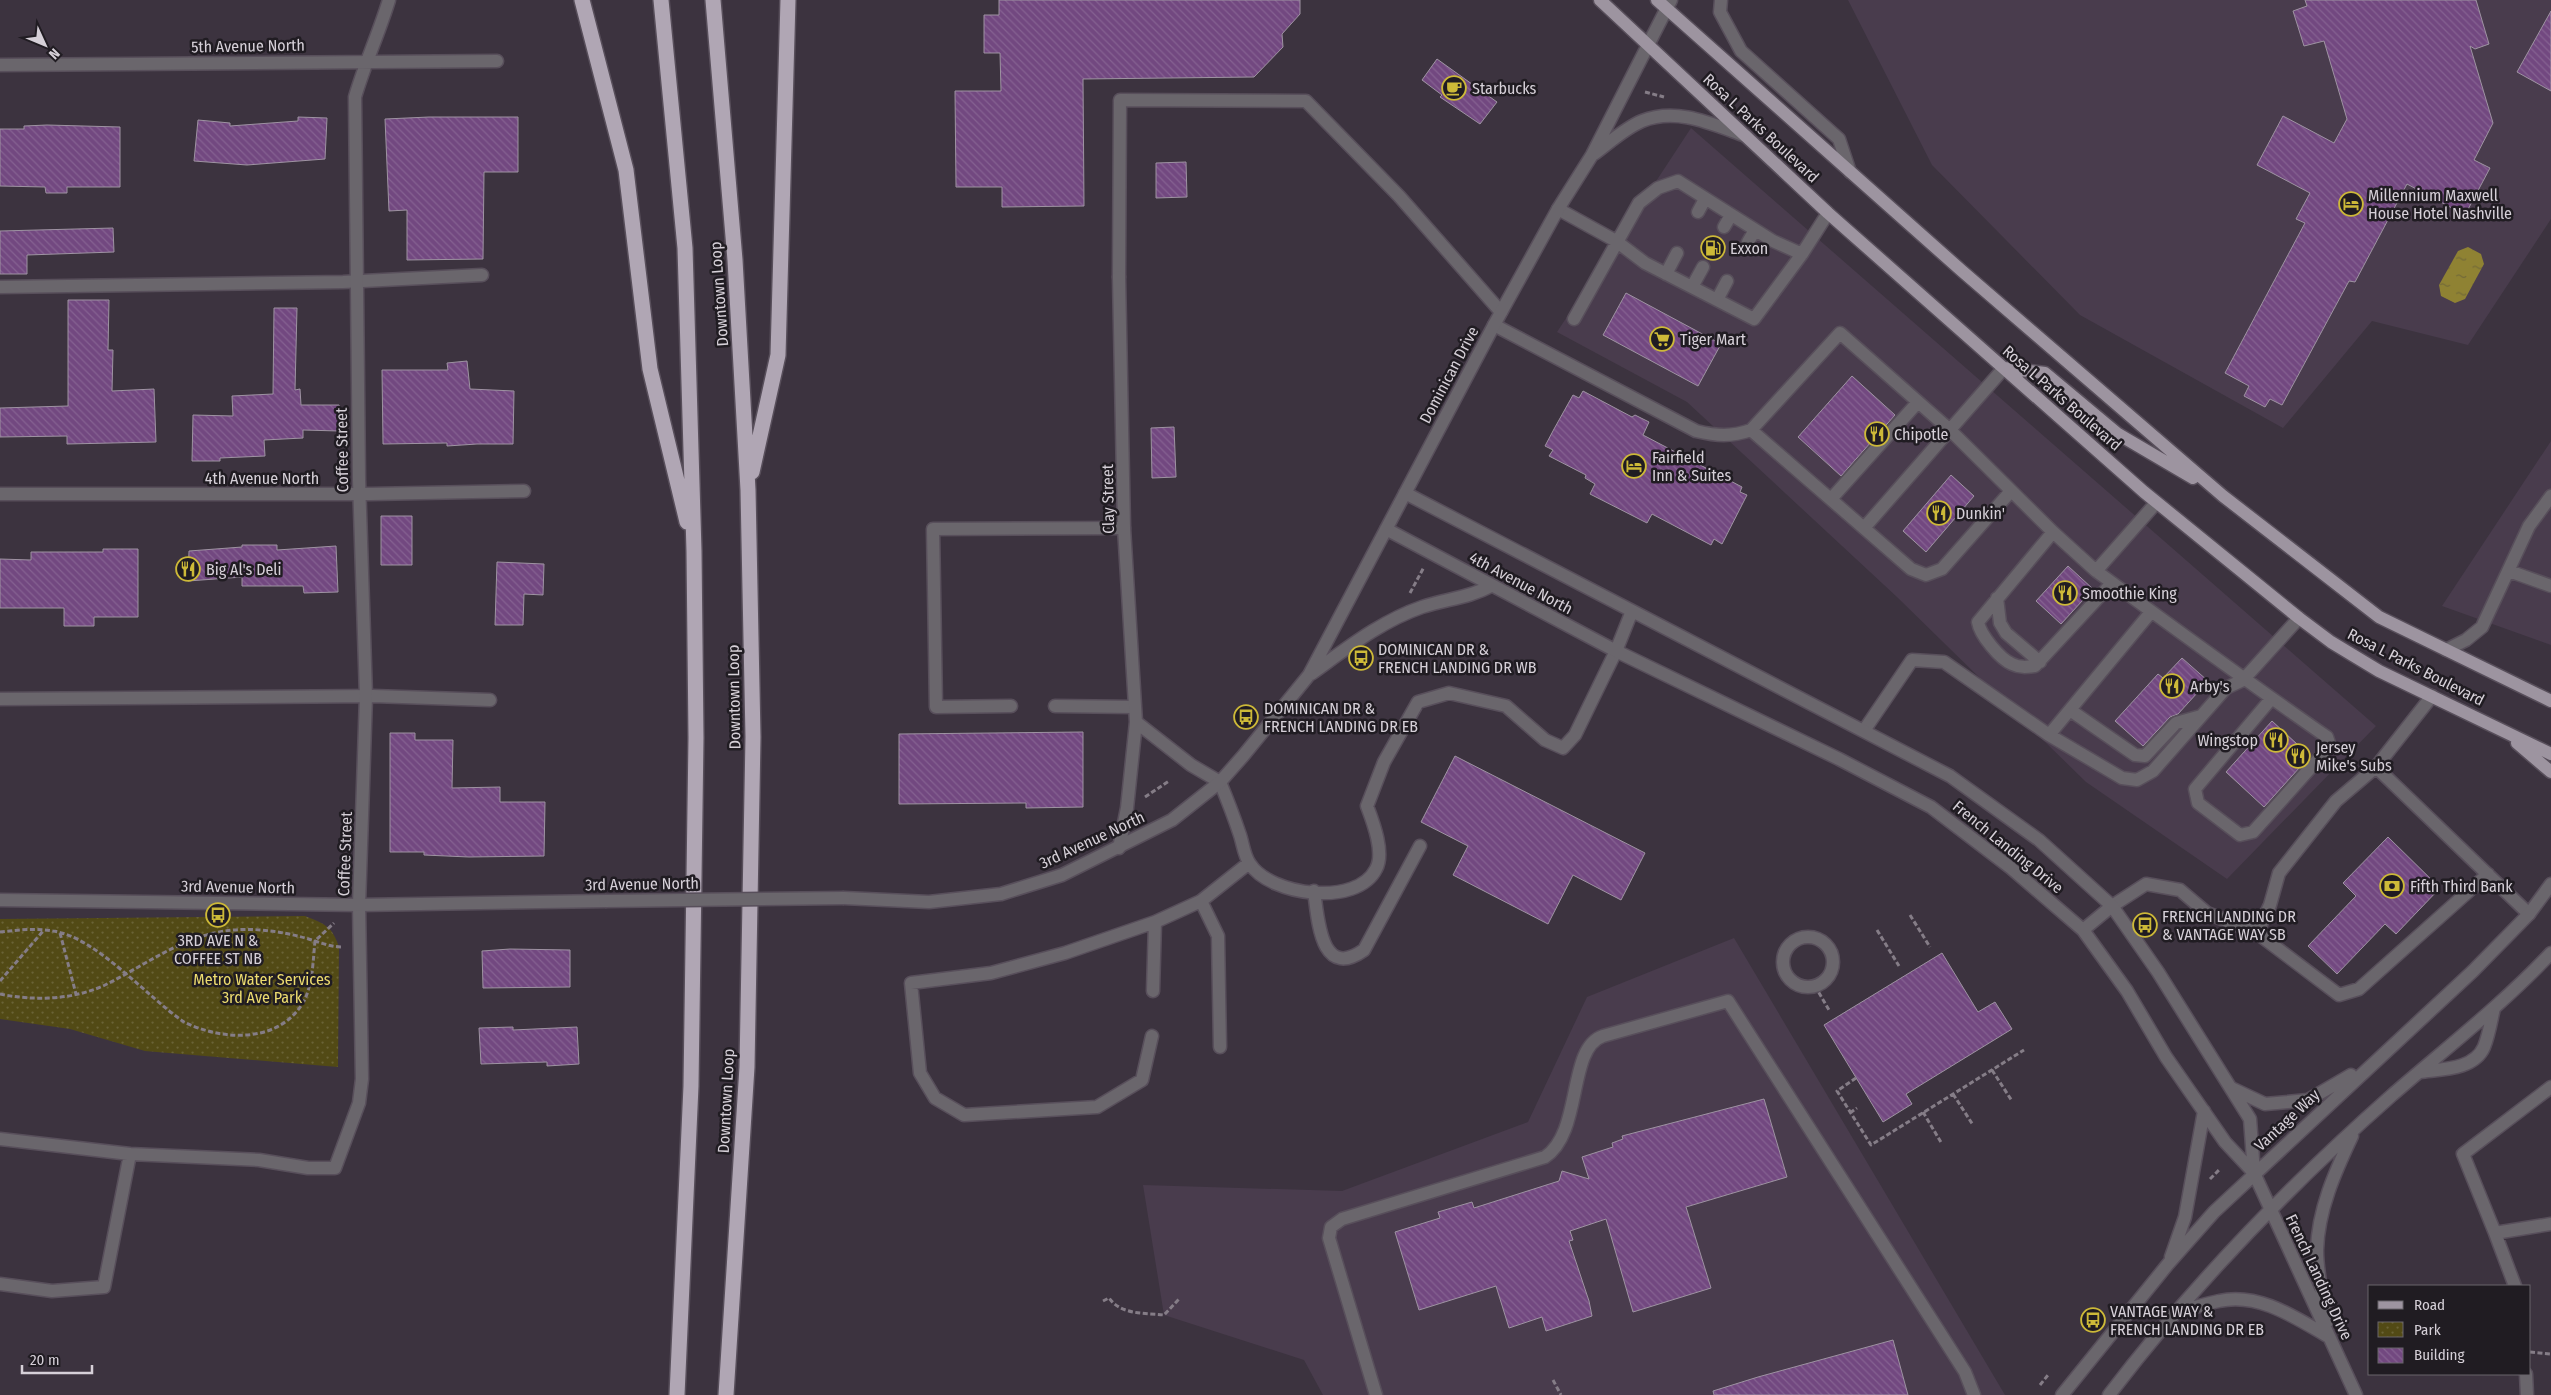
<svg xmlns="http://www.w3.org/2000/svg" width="2551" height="1395" font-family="'Fira Sans Condensed',sans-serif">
<defs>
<pattern id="park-dots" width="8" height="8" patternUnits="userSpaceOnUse" patternTransform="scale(1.25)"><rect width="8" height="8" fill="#524a15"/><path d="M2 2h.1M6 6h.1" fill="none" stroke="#6a6336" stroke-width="1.8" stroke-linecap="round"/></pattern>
<pattern id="water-ripples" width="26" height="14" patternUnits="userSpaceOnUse" patternTransform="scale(1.25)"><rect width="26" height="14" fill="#8f8233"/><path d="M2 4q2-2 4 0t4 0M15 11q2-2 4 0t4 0" fill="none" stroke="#736a38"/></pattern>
<pattern id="building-back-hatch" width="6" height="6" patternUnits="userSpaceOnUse" patternTransform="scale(1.25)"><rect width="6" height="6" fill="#724880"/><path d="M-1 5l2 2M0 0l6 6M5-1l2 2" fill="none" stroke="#856191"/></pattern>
</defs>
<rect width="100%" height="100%" fill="#3c333f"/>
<!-- built -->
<path fill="#493c4d" d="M1848,0h703v219l-83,126 -96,-24 -89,107 -203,-113 -148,-150z
M1691,128l685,598 -149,153 -141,-97 -189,-185 -210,-195 -130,-70z
M2551,441v204l-109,-39z
M1734,938l271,457h-682l-19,-35 -140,-45 -21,-130 199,6 186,-69 59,-125z"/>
<!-- park -->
<path fill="url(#park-dots)" d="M305,916c20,8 27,10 34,31l-1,120 -193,-16 -75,-22 -70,-10v-100z"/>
<!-- water -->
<path fill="url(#water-ripples)" d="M2468,247l13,7 3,10 -19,35 -10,4 -14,-7 -2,-11 19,-34z"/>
<!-- building -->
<path fill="url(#building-back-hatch)" stroke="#9e93a2" d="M999,0h301v14l-18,20 1,13 -29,30 -171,2 1,127 -82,1v-20h-46l-1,-96h46l-1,-38h-16v-38h15z
M2305,0h171l13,44 -14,5 -5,-3 23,77 -19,37 16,8 -25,47 -58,-31 -52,98 -6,-1 -67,124 -12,-6 -5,8 -21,-11 5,-10 -24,-13 80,-150 -9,-4 14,-26 -53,-28 26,-49 51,27 13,-24 -23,-78 -20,5 -11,-35 14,-5z
M2551,11v80l-34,-19z
M1437,59l60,43 -17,22 -40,-27 2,-2 -20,-15z
M298,117l29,1 -2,41 -78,6 -53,-4 4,-41 32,3v3l68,-5z
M429,117h89v55h-34l-1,87 -76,1v-50l-18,1 -4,-92z
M47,125l73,2v60h-53v6h-21l-1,-6 -45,-1v-57h24v-3z
M1186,162l1,35 -31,1v-35z
M113,228l1,24 -87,3v19h-27v-43z
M1626,293l95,51 -23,42 -95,-51z
M68,300h41l-1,50h5l-1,41 42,-2 2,53 -89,2v-8l-67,1v-29l68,-2z
M274,308h23l-2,82 5,-1 1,16h38v26l-36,-1v8l-39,2 1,16 -45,2v3h-28l1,-46 40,1 -1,-20 41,-2z
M467,361l3,28 44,2 -1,53h-36l-30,2v-3l-64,1 -1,-74h66l-1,-7z
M1852,376l43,39 -54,61 -43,-39z
M1583,391l49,26 3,-2 14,7 -6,13 99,52 -2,5 7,3 -25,49 -8,-5 -3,6 -59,-31 -5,9 -57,-29 5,-10 -10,-6 1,-3 -37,-19 4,-6 -8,-4 9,-17 19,-34 6,3z
M1174,427l2,50 -24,1 -1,-50z
M1951,475l23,21 -48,56 -23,-21z
M381,516h31v49h-31z
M242,545h35v5l59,-4 2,46 -34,1 -1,-7h-61v-9l-54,4 1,-30 53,-4z
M103,549h35v68h-44v9h-30v-18h-64v-49l31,1v-8h72z
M497,562l47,2 -1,31 -19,-1 -1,31h-28z
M2068,566l25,23 -32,35 -25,-23z
M2182,658l26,23 -30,33 -8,3 -27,29 -28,-25 43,-47 5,4z
M2272,721l38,35 -46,51 -38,-35z
M1083,732v75l-57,1v-5l-127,1v-70z
M390,733h25v7h38l-1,48 48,-1v15h45l-1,54 -75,1 -45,-2v-3h-34z
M1455,756l190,97 -24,47 -48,-25 -25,49 -95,-49 15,-29 -47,-24z
M2388,837l52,51 -44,46 -11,-10 -48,50 -29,-28 48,-50 -13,-13z
M510,949l60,1v37l-87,1 -1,-37z
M1942,953l36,59 17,-10 17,27 -106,65 6,10 -29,18 -59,-97z
M513,1027v3l64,-3 2,37 -32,2v-4l-66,2 -2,-36z
M1764,1099l23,78 -101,30 25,81 -78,24 -27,-93 -36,12 3,9 -4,1 20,60 3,15 -46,15 -4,-14 -33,11 -13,-42 -77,24 -24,-78 45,-14 -2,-6 34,-10 2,6 85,-27 3,-10 27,8 -7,-22 31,-10 -1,-4 11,-4 -1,-3z
M1893,1340l15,55h-194l-1,-4 45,-14z"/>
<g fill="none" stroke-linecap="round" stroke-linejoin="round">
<!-- service casing -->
<g stroke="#584f5b" stroke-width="15">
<path id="service" d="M1558,209l58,32 29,22 109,56 48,-65 26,-41
M1698,212l7,-13
M1724,227l7,-12
M1748,242l7,-12
M1666,274l11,-21
M1119,277l1,-177 186,1 93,95 102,116
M0,287l343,-5 139,-7
M1692,287l11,-20
M1717,300l10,-19
M1574,319l65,-116 19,-15 20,-7 95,60 29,13
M1494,325l202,106c21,5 35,6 55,-1l89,-97 110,97 103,102 43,39
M1751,430l160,139 15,6 16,-6 69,-78
M1831,499l87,-97
M2156,503l-60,68c77,56 153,112 231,166l3,9 -77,86 -13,3 -42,-32 -3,-14 76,-90
M1864,528l140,-160
M2053,532l-75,90c2,13 22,37 34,42 8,4 15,3 23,2l77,-83
M2509,571l42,15
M1997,598l3,25 6,10 34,29
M2446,650l20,-10 16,-13 47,-101 22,-30
M2432,696l-56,71 153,147
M0,699l373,-3 117,4
M1011,706l-75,1 -3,-178 191,-1
M1055,706l79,1
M2070,710l65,45 10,1 31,-33 25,-7
M1865,729l47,-69 32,2 105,73 73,43 15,2 16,-9 73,-83 17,-8 56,-62
M2049,735l102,-123
M1220,782c7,17 14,35 20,53 3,9 4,21 10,29 21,32 107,43 126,5 9,-16 -3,-47 -9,-63l17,-44 34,-60 31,-9 57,13 39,34 18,8 12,-13 41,-84
M1314,891c4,27 6,90 50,59l56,-104
M2112,906l34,-22 34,6 27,23 50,20 82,62 20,-6 129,-115
M2257,933l13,-28 9,-32 57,-72 40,-34
M1783 962a25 25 0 1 1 50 0a25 25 0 1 1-50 0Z
M1153,991l2,-69 46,-21
M1152,1036l-10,44 -45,27 -133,8 -29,-17 -15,-25 -9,-90 80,-10 74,-20 90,-31
M1220,1047l-2,-111 -17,-35 48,-38
M0,1139l130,15
M2495,1233l-32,-79 88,-67
M0,1284l52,7 52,-4 26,-133 129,6 49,8h27l24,-65 3,-24 -3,-174
M2515,1286l-20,-53 56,-9
M2526,1374l1,21
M1376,1395l-47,-157 2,-11 11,-8 203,-62c38,-25 22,-109 58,-121l125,-35 237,371 9,23"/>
</g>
<!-- minor casing -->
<g stroke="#584f5b" stroke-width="15">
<path id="minor" d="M0,65l497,-4
M0,494h371l153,-3
M1136,722l55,43 29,17
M1119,848l8,-40 9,-86 -12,-194 -5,-251
M359,905l7,-209 -7,-216 -4,-383c10,-34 24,-64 34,-97"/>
</g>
<!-- tertiary casing -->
<g stroke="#584f5b" stroke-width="15">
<path id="tertiary" d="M1721,0l-1,12 21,39 98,88 11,33
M1594,154c15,-11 31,-26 48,-33 35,-14 70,3 104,15
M1405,493l545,283 89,64 73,66 46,66 92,147 4,54 102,222
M1386,529l230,122 223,108 92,48 80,61 72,62 44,61 39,66 59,85 29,31
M1616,651l16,-40
M1311,674c35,-25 70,-53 111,-67 23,-8 47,-9 69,-21
M844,898l85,4 72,-8 61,-19 110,-55 48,-38 23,-26 66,-81 185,-350 64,-116 34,-54 79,-155
M0,900l359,5 246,-4
M2083,930l29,-24
M2420,1072c21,-3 54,-2 64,-25 5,-12 7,-26 10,-39
M2231,1088l34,16 12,-1 31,-3 43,-25
M2171,1257l14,-40 19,-106
M2174,1314c15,-5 30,-10 45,-13 40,-9 77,17 110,36
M2327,1322c-4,-23 -10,-48 -10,-72 1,-40 18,-78 35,-114
M2062,1395l106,-131 46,-52 259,-241 56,-57 22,-30
M2109,1395c83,-109 179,-208 282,-299 54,-47 111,-91 160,-143"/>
</g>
<!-- primary casing -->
<g stroke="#584f5b" stroke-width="15">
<path id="primary" d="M1600,0l228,213 316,279 155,126 32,24 48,29 172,83
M1657,0l305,271 261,225 156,121 172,84
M2004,368l41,5 73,61 75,44
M2517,743l34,29"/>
</g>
<!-- motorway casing -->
<g stroke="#584f5b" stroke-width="18">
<path id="motorway" d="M582,0l44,170 24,199 37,153
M661,0l24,248 9,303 2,187 -5,348 -14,309
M713,0l22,260 13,230 5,247 -6,330 -21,328
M752,472l26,-117 10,-355"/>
</g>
<!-- path -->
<path stroke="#857d87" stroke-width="3" stroke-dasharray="5 2.5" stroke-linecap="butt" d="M1645,92l19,5
M1410,593l14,-26
M1145,797l24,-16
M1910,915l20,32
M1877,930l22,36
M0,932c17,-2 36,-4 53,-1 43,6 94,66 131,91 38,19 96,22 120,-21 9,-18 9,-41 11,-60l19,-18
M60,933l16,61
M0,981l44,-51
M1815,986l14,24
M0,994c34,7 73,6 105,-9 39,-19 76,-48 120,-54 26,-4 55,0 80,7 12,3 24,9 37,9
M1992,1070l20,31
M1856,1078l-19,13 34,54 153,-95
M1953,1094l20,31
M1923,1112l19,32
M1850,1113l7,-5
M2210,1179l9,-9
M1103,1301l6,-3c12,17 36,15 55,17l16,-17
M2530,1352l21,2
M1553,1380l8,15
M2040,1385l8,-10"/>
<!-- service -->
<use href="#service" stroke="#6a666c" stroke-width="12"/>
<!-- minor -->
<use href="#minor" stroke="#6a666c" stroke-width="12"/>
<!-- tertiary -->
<use href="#tertiary" stroke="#6a666c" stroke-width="12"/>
<!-- primary -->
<use href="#primary" stroke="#9d94a0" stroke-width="12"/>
<!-- motorway -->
<use href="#motorway" stroke="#b0a6b4" stroke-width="15"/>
<!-- tertiary-bridge casing -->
<g stroke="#584f5b" stroke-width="15" stroke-linecap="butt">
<path id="tertiary-bridge" d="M605,901l239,-3"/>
</g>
<!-- tertiary-bridge -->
<use href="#tertiary-bridge" stroke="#6a666c" stroke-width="12"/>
</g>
<!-- icons -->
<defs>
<g id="cafe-ring" transform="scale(1.25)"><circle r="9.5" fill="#201c22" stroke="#cdb938" stroke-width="1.5"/><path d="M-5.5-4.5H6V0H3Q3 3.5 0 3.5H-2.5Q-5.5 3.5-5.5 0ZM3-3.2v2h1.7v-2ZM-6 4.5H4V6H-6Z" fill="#cdb938"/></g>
<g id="hotel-ring" transform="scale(1.25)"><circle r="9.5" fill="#201c22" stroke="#cdb938" stroke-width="1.5"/><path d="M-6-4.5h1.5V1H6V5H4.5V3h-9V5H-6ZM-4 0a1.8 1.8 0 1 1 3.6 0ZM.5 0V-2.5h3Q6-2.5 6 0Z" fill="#cdb938"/></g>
<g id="fuel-ring" transform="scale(1.25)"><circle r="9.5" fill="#201c22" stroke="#cdb938" stroke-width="1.5"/><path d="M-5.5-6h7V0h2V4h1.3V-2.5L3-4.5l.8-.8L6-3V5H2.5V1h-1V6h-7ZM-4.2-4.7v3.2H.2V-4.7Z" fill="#cdb938"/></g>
<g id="supermarket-ring" transform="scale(1.25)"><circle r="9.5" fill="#201c22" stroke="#cdb938" stroke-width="1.5"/><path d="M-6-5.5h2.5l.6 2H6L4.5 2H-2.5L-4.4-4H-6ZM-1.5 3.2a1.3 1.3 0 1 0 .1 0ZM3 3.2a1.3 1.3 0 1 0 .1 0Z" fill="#cdb938"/></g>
<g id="restaurant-ring" transform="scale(1.25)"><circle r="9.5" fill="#201c22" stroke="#cdb938" stroke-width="1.5"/><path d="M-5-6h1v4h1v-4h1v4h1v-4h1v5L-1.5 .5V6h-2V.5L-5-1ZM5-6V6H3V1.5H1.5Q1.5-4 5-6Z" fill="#cdb938"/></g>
<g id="bus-ring" transform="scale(1.25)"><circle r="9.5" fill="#201c22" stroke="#cdb938" stroke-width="1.5"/><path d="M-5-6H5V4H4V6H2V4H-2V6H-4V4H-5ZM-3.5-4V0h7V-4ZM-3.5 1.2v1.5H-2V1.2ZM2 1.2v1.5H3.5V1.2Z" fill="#cdb938"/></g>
<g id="bank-ring" transform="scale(1.25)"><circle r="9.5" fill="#201c22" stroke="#cdb938" stroke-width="1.5"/><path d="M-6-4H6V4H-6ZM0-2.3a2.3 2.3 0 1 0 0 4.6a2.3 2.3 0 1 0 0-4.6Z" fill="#cdb938"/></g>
</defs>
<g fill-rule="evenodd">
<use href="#cafe-ring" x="1454" y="88"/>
<use href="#hotel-ring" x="2351" y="204"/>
<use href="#fuel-ring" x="1713" y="248"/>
<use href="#supermarket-ring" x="1662" y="339"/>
<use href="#restaurant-ring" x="1877" y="434"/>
<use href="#hotel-ring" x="1634" y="466"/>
<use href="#restaurant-ring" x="1939" y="513"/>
<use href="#restaurant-ring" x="188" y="569"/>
<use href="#restaurant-ring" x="2065" y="593"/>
<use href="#bus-ring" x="1361" y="658"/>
<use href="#restaurant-ring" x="2172" y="686"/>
<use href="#bus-ring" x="1246" y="717"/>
<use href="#restaurant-ring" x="2276" y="740"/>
<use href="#restaurant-ring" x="2298" y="756"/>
<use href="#bank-ring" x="2392" y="886"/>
<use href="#bus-ring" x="218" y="915"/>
<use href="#bus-ring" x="2145" y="925"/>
<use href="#bus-ring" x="2093" y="1320"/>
</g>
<g text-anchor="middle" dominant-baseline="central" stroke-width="5" stroke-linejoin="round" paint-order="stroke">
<!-- street labels -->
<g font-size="16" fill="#d6d0d8" stroke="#201c22">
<text transform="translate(248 46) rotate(-1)">5th Avenue North</text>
<text transform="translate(1761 128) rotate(43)">Rosa L Parks Boulevard</text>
<text transform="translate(719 294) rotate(-94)">Downtown Loop</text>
<text transform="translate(1449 375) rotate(-62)">Dominican Drive</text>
<text transform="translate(2062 398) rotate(41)">Rosa L Parks Boulevard</text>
<text transform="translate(342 450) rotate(-91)">Coffee Street</text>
<text x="262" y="478">4th Avenue North</text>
<text transform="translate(1108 499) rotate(-91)">Clay Street</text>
<text transform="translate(1521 583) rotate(28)">4th Avenue North</text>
<text transform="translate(2416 667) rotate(27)">Rosa L Parks Boulevard</text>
<text transform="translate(734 697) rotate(-91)">Downtown Loop</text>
<text transform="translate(1092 840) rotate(-25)">3rd Avenue North</text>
<text transform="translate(2008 847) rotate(39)">French Landing Drive</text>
<text transform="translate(345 854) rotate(-88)">Coffee Street</text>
<text transform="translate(642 884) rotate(-1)">3rd Avenue North</text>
<text transform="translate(238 887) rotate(1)">3rd Avenue North</text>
<text transform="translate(726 1101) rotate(-87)">Downtown Loop</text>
<text transform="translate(2287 1120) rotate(-43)">Vantage Way</text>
<text transform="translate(2319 1277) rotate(65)">French Landing Drive</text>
</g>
<!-- poi labels -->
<g font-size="16" fill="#d6d0d8" stroke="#201c22" text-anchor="start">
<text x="1472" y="88">Starbucks</text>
<text x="2368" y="195">Millennium Maxwell<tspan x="2368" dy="18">House Hotel Nashville</tspan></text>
<text x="1730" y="248">Exxon</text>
<text x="1680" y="339">Tiger Mart</text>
<text x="1894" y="434">Chipotle</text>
<text x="1652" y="457">Fairfield<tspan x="1652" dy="18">Inn &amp; Suites</tspan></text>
<text x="1956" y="513">Dunkin'</text>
<text x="206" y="569">Big Al's Deli</text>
<text x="2082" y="593">Smoothie King</text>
<text x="1378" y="649">DOMINICAN DR &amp;<tspan x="1378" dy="18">FRENCH LANDING DR WB</tspan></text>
<text x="2190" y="686">Arby's</text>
<text x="1264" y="708">DOMINICAN DR &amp;<tspan x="1264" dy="18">FRENCH LANDING DR EB</tspan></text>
<text x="2258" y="740" text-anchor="end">Wingstop</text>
<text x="2316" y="747">Jersey<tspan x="2316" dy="18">Mike's Subs</tspan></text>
<text x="2410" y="886">Fifth Third Bank</text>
<text x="2162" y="916">FRENCH LANDING DR<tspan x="2162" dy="18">&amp; VANTAGE WAY SB</tspan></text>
<text x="218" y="940" text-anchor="middle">3RD AVE N &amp;<tspan x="218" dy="18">COFFEE ST NB</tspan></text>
<text x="2110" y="1311">VANTAGE WAY &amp;<tspan x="2110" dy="18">FRENCH LANDING DR EB</tspan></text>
</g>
<!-- park labels -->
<g font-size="16" fill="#eddc6f" stroke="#201c22">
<text x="262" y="979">Metro Water Services<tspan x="262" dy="18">3rd Ave Park</tspan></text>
</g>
</g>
<!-- legend -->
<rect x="2368" y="1285" width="162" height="90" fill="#201c22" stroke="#69646b"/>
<rect x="2378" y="1301" width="25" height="8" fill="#9d94a0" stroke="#69646b"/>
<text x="2414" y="1310" font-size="15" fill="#d6d0d8">Road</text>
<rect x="2378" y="1322" width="25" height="15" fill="url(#park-dots)" stroke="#69646b"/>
<text x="2414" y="1335" font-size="15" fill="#d6d0d8">Park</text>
<rect x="2378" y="1348" width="25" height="15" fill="url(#building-back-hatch)" stroke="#69646b"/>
<text x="2414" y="1360" font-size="15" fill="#d6d0d8">Building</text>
<!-- north arrow -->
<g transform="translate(45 45) rotate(134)" stroke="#201c22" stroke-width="4" paint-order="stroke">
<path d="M0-4L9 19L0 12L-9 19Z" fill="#d6d0d8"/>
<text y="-8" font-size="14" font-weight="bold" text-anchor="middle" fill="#d6d0d8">N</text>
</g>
<!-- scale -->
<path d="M22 1365v8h70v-8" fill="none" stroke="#d6d0d8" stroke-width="2.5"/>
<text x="30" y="1365" font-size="15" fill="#d6d0d8" stroke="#201c22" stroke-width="4" paint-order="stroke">20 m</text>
</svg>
